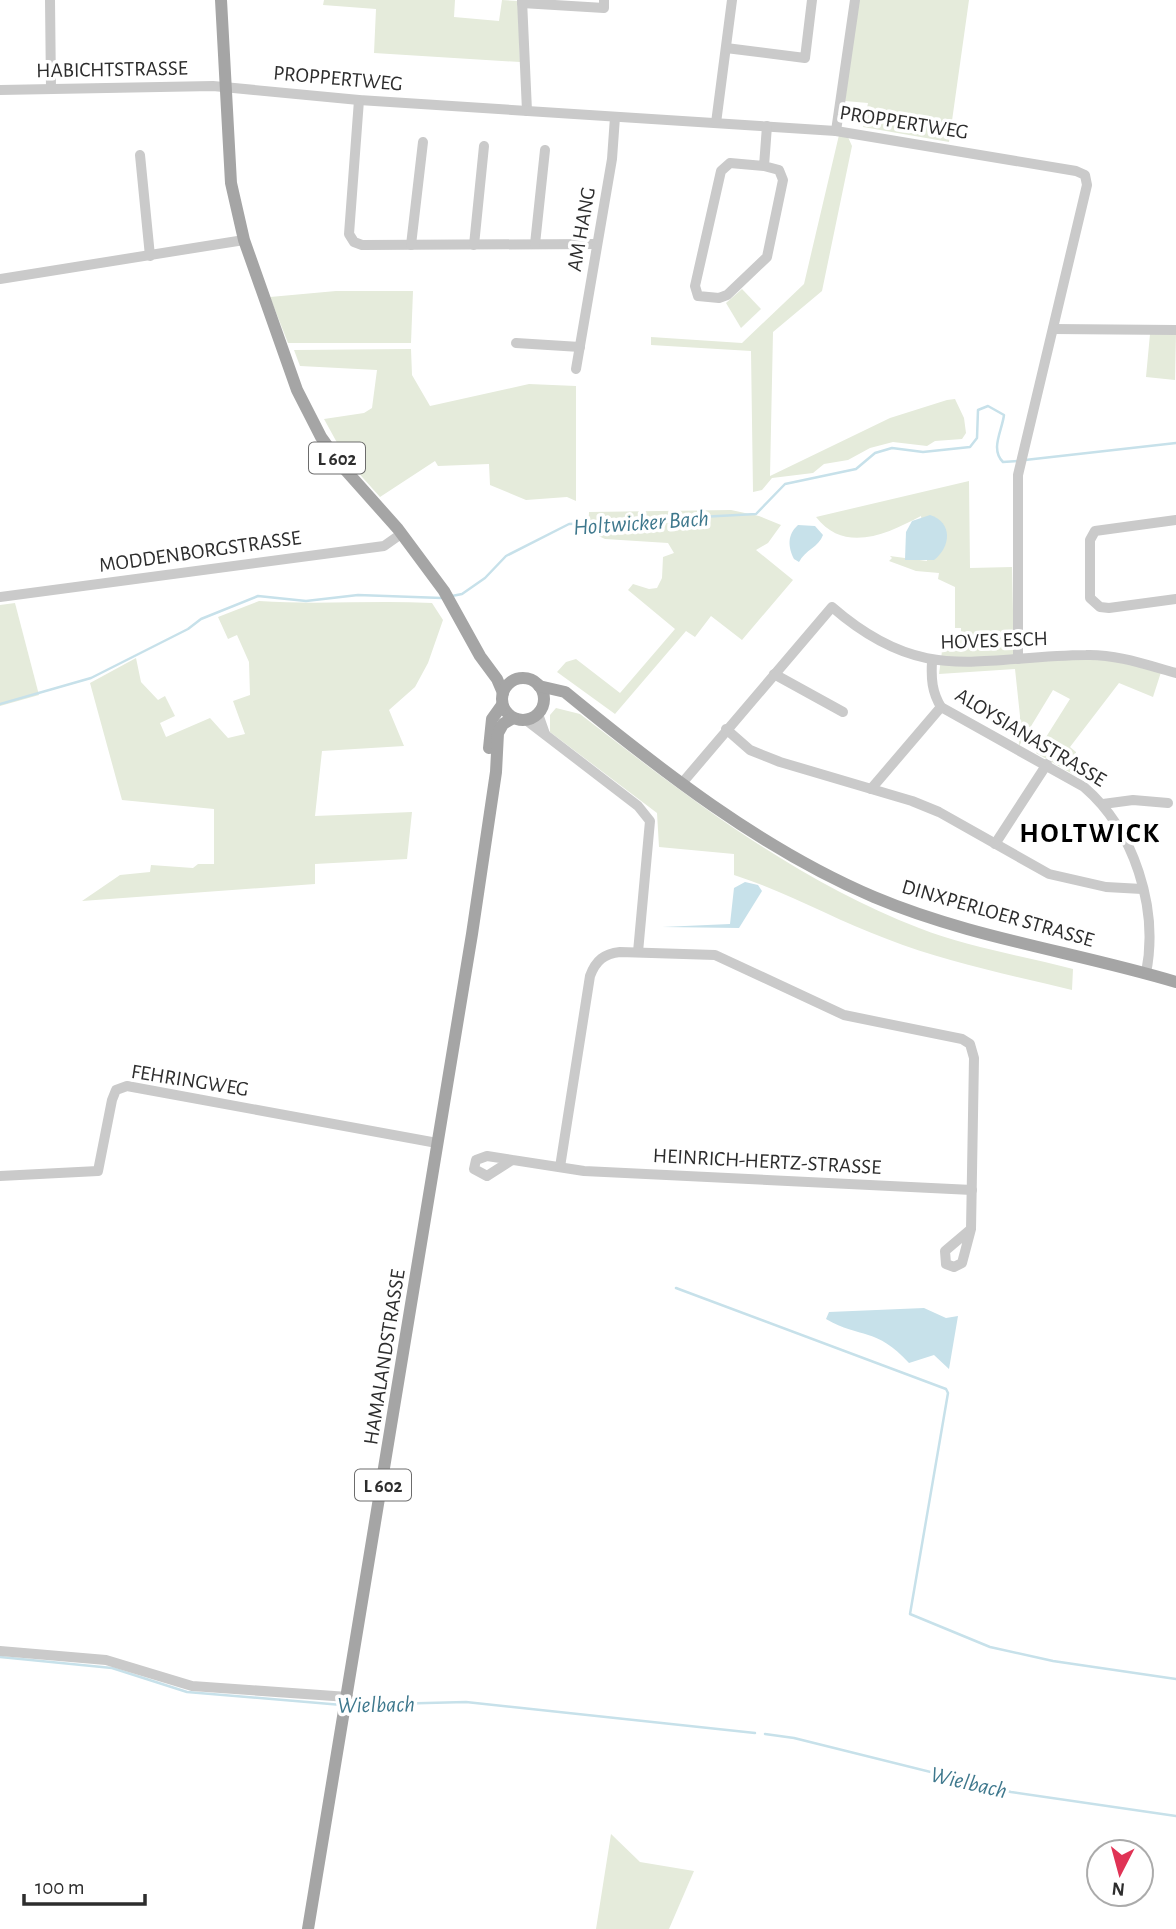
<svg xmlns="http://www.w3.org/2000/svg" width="1176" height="1929" font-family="'Alegreya Sans',sans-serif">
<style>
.green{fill:#e5ebdb}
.water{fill:#c7e1ea}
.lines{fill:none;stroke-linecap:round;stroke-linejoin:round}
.stream{stroke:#c7e1ea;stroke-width:2.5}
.minor{stroke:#cacaca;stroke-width:10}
.major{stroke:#a5a5a5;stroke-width:12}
.labels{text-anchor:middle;stroke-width:7;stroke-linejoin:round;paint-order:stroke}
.shield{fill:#fff;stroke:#6c6c6c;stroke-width:2}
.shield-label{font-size:19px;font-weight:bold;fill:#2d2d2d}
.street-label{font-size:21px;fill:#2d2d2d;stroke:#fff}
.water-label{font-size:23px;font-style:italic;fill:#3e788d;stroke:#fff}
.district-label{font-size:28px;font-weight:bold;letter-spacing:2px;fill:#000;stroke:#fff}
</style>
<rect width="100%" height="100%" fill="#fff"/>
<g class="green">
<path d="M324,0h131l-1,17 45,4 3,-21 16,1 2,61 -146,-9 2,-44 -53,-4z"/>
<path d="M858,0h111l-20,142 -86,-15 5,-24 -23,-2z"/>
<path d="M839,135h8l5,11 -30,145 -49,41 -3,144 120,-58 57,-18 8,-1 9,19 2,15 -4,6 -27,2 -8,5 -34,-4 -23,6 -22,12 -24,4 -11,9 -41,5 -10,12 -9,2 -2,-141 -100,-6v-8l91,6 62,-59z"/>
<path d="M742,289l19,20 -20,19 -15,-25z"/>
<path d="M336,291h77l-2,52h-123l-18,-46z"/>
<path d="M1176,332l-1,48 -29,-3 4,-43z"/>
<path d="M411,349l1,26 18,31 99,-22 47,2v115l-9,-4 -41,3 -36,-15 -1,-21 -51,2 -3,-5 -55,36 -34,-38 -22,-40 40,-6 8,-5 5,-38 -77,-4 -6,-16z"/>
<path d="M969,481l1,87 42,-1 2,89 37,-4 112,14 -10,31 -34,-14 -49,64 6,5v24l-40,-23 34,-54 -17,-9 -34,56 1,-30 -5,-47 -76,5 3,-23 16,-1 -5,-10h8v-12h-6v-41l-17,-8 1,-6 -23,-2 -27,-10 3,-3 -2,-2 37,5 -6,-45c-34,18 -76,38 -105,1z"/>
<path d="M731,510l28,6 22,9 -13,18 -12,7 37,30 -51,60 -31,-24 -16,21 -9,-6 -71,83 -58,-42 9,-10 10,-3 44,34 55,-64 -47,-39 5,-6 16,5 8,-1 5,-10 1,-21 11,-4 -6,-10 -63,-4 -17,-8 1,-19z"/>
<path d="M259,601c58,4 115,-1 173,2l11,17 -15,43 -13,24 -26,23 15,36 -82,5 -7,65 97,-4 -5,47 -92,5v20l-233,17 38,-26 30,-3 1,-7 42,3 5,-4h16v-55l-92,-9 -32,-117 46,-25 5,24 17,18 7,-4 10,20 -15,7 6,14 44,-19 18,20 17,-4 -12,-33 17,-6 -1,-33 -12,-27 -9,4 -10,-22z"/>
<path d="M15,603l24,92 -39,11v-101z"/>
<path d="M556,708l24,6c106,82 214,166 339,214 49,19 104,28 154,41l-1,21c-62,-15 -126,-28 -185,-51 -52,-19 -100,-47 -153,-64v-21l-75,-7 -2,-34 -107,-81v-17z"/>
<path d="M611,1834l29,28 54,9 -25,58h-73z"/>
</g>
<g class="water">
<path d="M930,515c23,7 21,32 4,45h-29l1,-28 6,-11z"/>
<path d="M798,525l17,1 8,9c-4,12 -18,15 -24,27l-5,-3c-6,-12 -7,-24 4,-34z"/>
<path d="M745,882l13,3 4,6 -23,37 -77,-1 68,-3 4,-36z"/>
<path d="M924,1308l22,10 12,-2 -9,53 -15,-14 -25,8c-33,-36 -48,-24 -83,-44l3,-7z"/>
</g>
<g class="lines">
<g class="stream">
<path d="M1025,460l151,-17"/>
<path d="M452,596l10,-2 23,-16 21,-22 63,-32 187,-10 29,-30 71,-15 19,-16 17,-5 31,4 47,-5 7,-9 1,-28 10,-4 16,9c-2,16 -14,34 -1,47l15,-1"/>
<path d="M0,704l91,-26 97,-49 13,-10 57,-23 48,5 52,-6 84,3"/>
<path d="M676,1288l270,101 2,4 -38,221 80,33 63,14 123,18"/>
<path d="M0,1657l112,11 75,24 155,13"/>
<path d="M348,1705l118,-3 289,31"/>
<path d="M765,1734l29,4 217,54 165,24"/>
</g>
<g class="minor">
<path d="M50,0l1,89"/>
<path d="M522,0l5,111"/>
<path d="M522,3l82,5v-8"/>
<path d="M726,48l79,10 7,-58"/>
<path d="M0,90l213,-4 146,14 477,31 240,40 9,4 2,10 -69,290v184"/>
<path d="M359,100l-10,134 5,8 8,3 235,-1"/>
<path d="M716,123l16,-123"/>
<path d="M836,131l19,-131"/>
<path d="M140,155l10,101"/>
<path d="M764,166l15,4 4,10 -16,77 -40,38 -8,3 -21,-2 -3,-10 26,-115 9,-8 34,3 3,-40"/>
<path d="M535,244l10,-94"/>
<path d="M411,245l12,-103"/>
<path d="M474,245l10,-99"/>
<path d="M0,279l244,-39"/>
<path d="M1053,329l123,1"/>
<path d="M516,343l64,4"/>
<path d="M576,369l36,-210 3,-42"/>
<path d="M1176,520l-81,11 -5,9v58l10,9 9,1 67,-9"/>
<path d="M0,597l384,-51 17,-12"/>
<path d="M932,662c-1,17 0,30 9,45l143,80c50,43 75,121 62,186"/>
<path d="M774,674l69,38"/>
<path d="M538,714l7,20"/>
<path d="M526,720l112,86 12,15 -12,131"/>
<path d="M726,729l24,21 30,12 132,39 27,11 110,62 57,13 36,2"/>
<path d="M683,782l149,-175c92,80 147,49 254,48 30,-1 61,10 90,18"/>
<path d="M871,789l70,-82"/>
<path d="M1103,804l30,-4 35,3"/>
<path d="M995,844l52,-80"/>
<path d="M512,1160l-25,16 -13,-7 2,-9 11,-4 97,15 388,19"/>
<path d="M560,1167l30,-191c6,-16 14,-22 30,-24l95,3 129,60 118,24 8,5 4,14 -3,171 -26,22 1,13 8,3 8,-4 9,-34"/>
<path d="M0,1176l98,-5 14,-71 4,-10 11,-4 310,57"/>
<path d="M0,1651l106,9 86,26 156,11"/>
</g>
<g class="major">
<path d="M221,0l10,183 13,57 53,150 24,47 20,28 57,64 46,62 36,65 17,23 6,14"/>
<circle cx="523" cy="699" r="21"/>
<path d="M539,686l26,6c94,77 196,157 309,205 97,41 202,55 302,85"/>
<path d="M489,748l3,-29 10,-14"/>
<path d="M308,1929l164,-995 24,-162 2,-39 5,-9 10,-6"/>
</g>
</g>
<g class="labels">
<g class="shield">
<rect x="309" y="442.5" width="56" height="31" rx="5"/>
<rect x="355" y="1469.5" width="56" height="31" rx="5"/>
</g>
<g class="shield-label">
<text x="337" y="465">L 602</text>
<text x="383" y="1492">L 602</text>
</g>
<g class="street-label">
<text transform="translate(112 69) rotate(-1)" y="7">HABICHTSTRASSE</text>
<text transform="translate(338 78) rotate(5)" y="7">PROPPERTWEG</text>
<text transform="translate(904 122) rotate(9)" y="7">PROPPERTWEG</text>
<text transform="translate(581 229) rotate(-80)" y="7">AM HANG</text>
<text transform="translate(200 551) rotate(-8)" y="7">MODDENBORGSTRASSE</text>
<text transform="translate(994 640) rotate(-2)" y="7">HOVES ESCH</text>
<text transform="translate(1031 737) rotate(31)" y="7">ALOYSIANASTRASSE</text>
<text transform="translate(998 913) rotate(16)" y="7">DINXPERLOER STRASSE</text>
<text transform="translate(190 1080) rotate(9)" y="7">FEHRINGWEG</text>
<text transform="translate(767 1161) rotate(3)" y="7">HEINRICH-HERTZ-STRASSE</text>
<text transform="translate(384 1357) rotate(-81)" y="7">HAMALANDSTRASSE</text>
</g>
<g class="water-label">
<text transform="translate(641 522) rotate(-4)" y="8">Holtwicker Bach</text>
<text transform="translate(376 1704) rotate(-1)" y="8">Wielbach</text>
<text transform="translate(969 1782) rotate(13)" y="8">Wielbach</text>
</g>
<g class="district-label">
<text x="1090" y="842">HOLTWICK</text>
</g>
</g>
<g transform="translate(1120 1873) rotate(186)"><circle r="33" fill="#ffffff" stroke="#ababab" stroke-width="2"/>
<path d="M0-5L12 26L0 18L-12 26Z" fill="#e03355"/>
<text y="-10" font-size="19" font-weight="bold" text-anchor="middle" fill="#2d2d2d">N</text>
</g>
<path d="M24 1894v10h121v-10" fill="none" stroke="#2d2d2d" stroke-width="3.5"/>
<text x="35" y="1894" font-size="21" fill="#2d2d2d" stroke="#ffffff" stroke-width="5" paint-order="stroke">100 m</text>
</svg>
